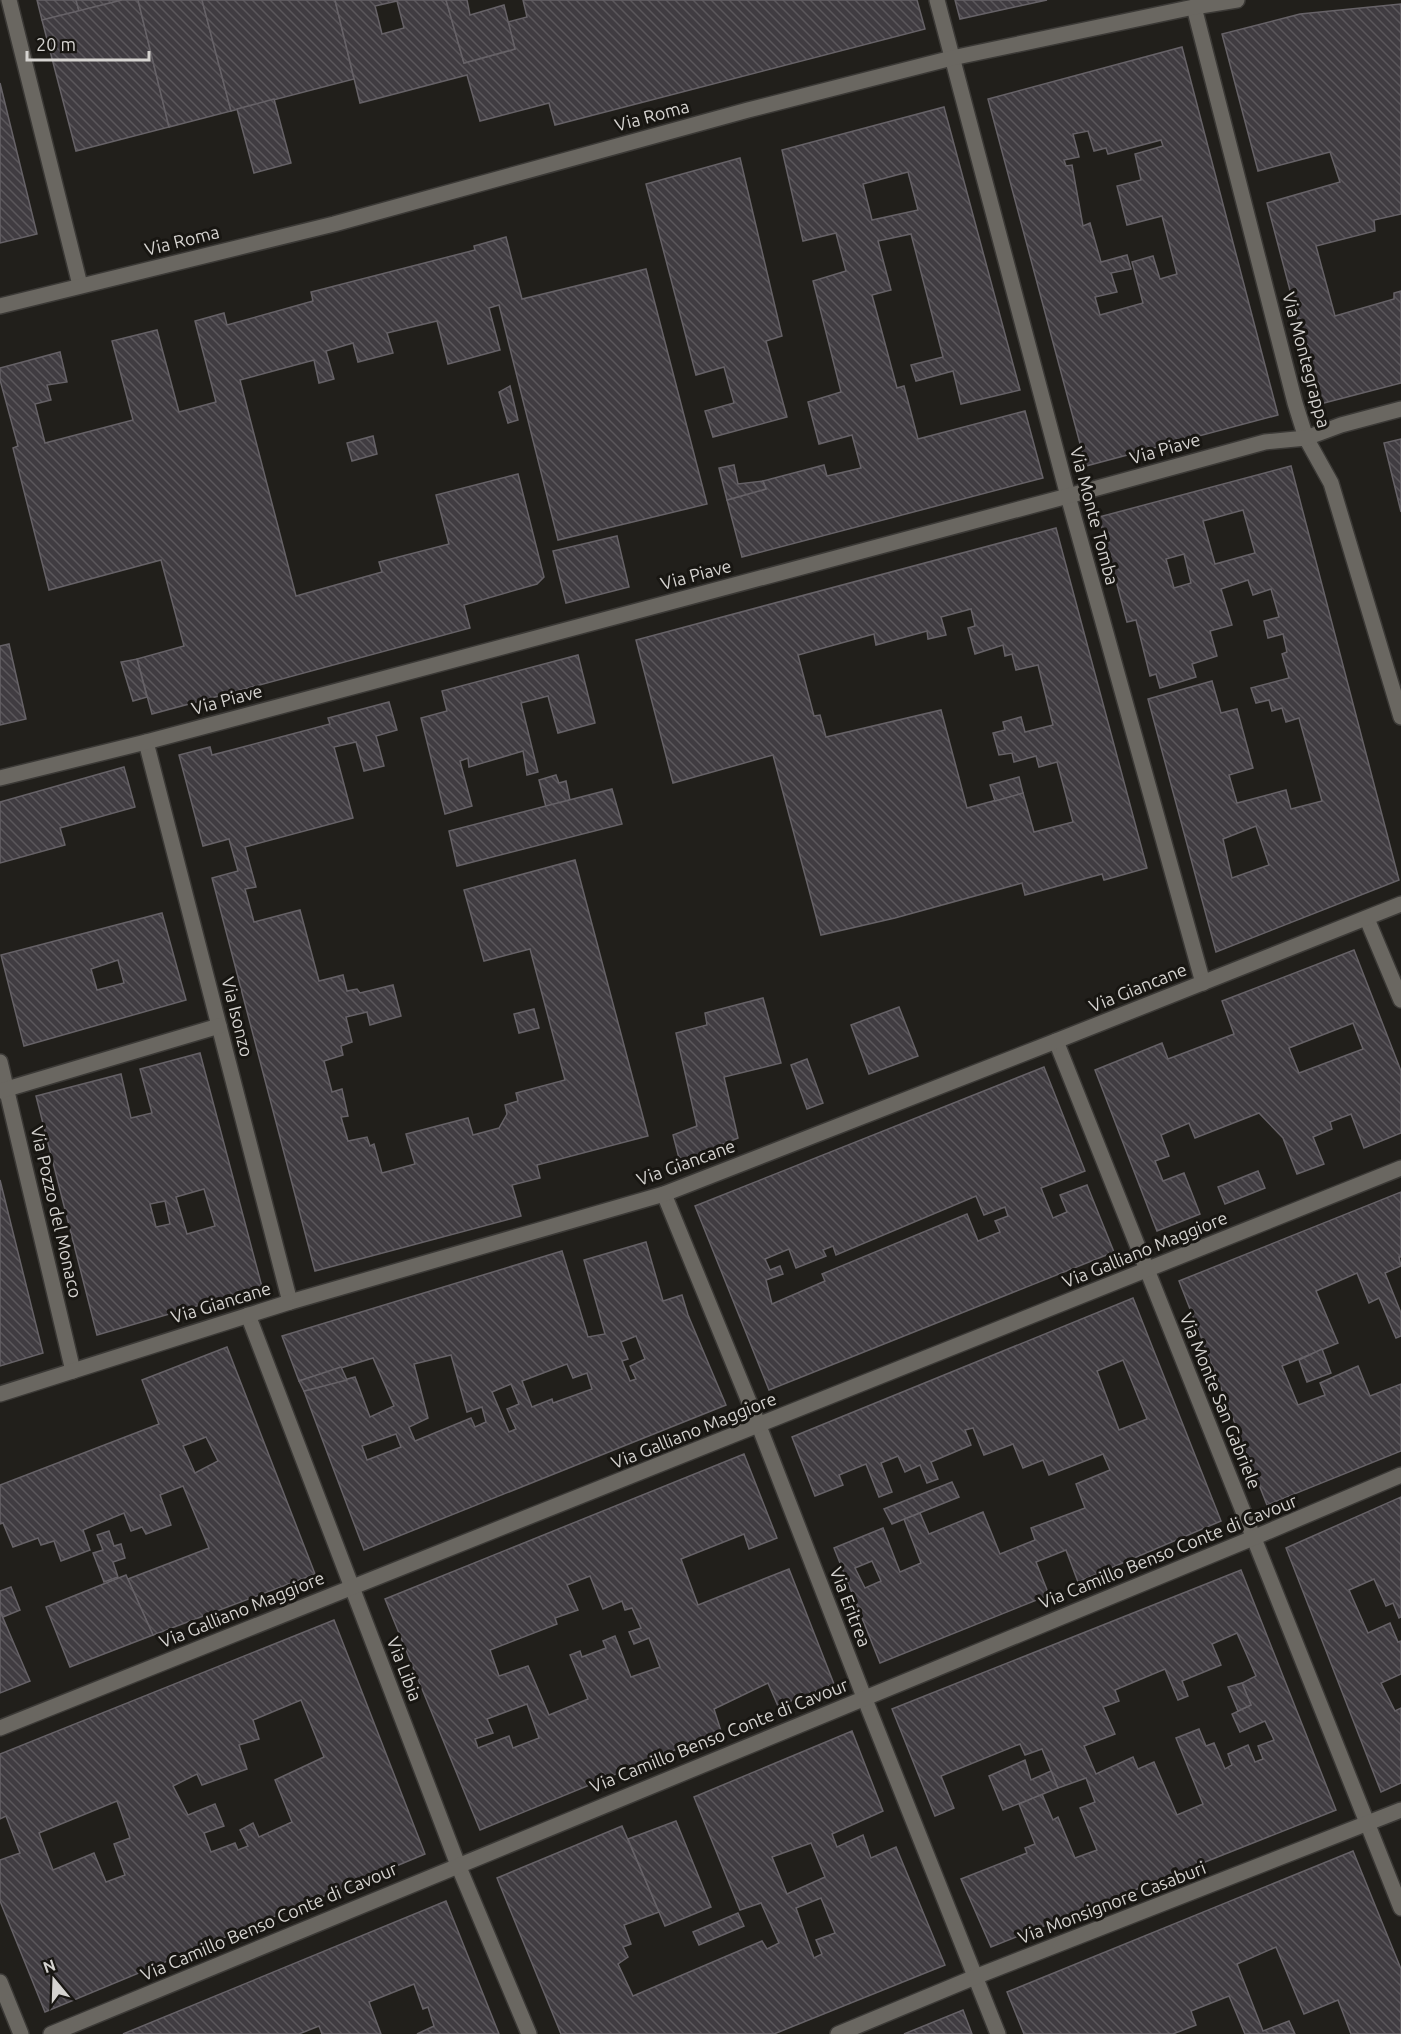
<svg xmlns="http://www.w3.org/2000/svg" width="1401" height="2034" font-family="Ubuntu,sans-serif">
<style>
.building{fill:url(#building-back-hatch);stroke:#666267;stroke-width:1.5;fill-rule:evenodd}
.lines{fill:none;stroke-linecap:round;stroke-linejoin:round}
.minor-casing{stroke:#3b3936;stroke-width:18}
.minor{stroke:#6a6761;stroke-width:15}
.labels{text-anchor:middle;stroke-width:6;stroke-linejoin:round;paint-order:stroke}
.street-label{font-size:18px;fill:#d5d3d0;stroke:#181612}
</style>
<defs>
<pattern id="building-back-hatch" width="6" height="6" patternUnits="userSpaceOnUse" patternTransform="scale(1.5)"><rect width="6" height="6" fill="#403c41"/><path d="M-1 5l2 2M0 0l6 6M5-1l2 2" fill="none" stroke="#5b575b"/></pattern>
</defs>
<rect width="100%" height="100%" fill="#211f1b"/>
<g class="building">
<path d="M37,0h39l3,11 -37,9z"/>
<path d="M76,0h46l-43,11z"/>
<path d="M122,0h16l31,127 -93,24 -34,-131z"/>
<path d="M138,0h64l29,111 -62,16z"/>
<path d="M202,0h133l19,79 -123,32z"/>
<path d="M335,0h111l18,63 51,-14 -7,-27 19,-5 -4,-17h394l8,29 -370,96 -6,-22 -69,18 -13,-46 -107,28zM397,1l7,27 -22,6 -7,-28z"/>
<path d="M446,0h21l3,15 34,-10 11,44 -51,14z"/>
<path d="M955,0h92l-87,19z"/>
<path d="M1401,4v210l-27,6 1,11 -59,15 19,70 59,-17v-6l7,-2v92l-81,21 -53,-201 73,-21 -10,-30 -72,19 -36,-137 78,-20z"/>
<path d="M1182,47l96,368 -192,51 -98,-367zM1088,131l6,20 12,-3 2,6 53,-14 2,6 -28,8 6,26 -24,6 10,39 35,-9 15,58 -17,5 -7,-23 -21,6 11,41 -43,12 -5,-18 22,-5 -6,-19 20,-4 -4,-14 -26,7 -11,-39 -7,3 -11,-61 -6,1 -2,-6 15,-3 -6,-23z"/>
<path d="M0,83l37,151 -37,9z"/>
<path d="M274,99l17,64 -37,10 -17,-64z"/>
<path d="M944,107l76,283 -59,14 -8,-33 -37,10 -5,-16 32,-8 -32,-123 -33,7 13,49 -19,5 25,93 7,-2 14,53 107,-28 18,67 -301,79 -15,-57 39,-11 -3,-8 61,-16 3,11 34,-8 -9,-33 -33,9 -11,-42 33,-10 -28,-111 33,-10 -10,-38 -33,8 -21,-91zM908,172l10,38 -46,10 -9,-36z"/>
<path d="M740,158l42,178 -16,5 21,76 -74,20 -8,-26 29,-8 -10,-36 -28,8 -50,-191z"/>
<path d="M506,237l16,62 124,-30 61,235 -149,36 -59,-235 -10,3 11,42 -52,14 -11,-43 -50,12 6,20 -35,9 -5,-19 -27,8 8,28 -15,4 -5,-23 -74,20 56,216 86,-24 -3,-10 70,-18 -13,-49 82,-21 26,103 -7,7 -73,21 6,23 -318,86 -15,-55 47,-13 -23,-86 -112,30 -36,-142 5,-2 -18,-66v-12l60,-16 7,30 -20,3 4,15 -16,4 10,39 88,-23 -21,-79 45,-11 22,82 37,-10 -21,-81 29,-8 3,12 86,-24 -2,-9 164,-42 -1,-4z"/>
<path d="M510,386l8,34 -10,3 -9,-31z"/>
<path d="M373,436l4,18 -25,7 -5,-18z"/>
<path d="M1401,439v73l-17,-69z"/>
<path d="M734,465l4,19 25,-3 3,8 -39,11 -8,-32z"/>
<path d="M1291,466l108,414 -183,72 -68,-253 64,-18 9,32 16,-4 16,59 -24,7 8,28 49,-13 5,19 31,-8 -23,-83 -13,4 -4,-14 -10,3 -3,-11 -13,3 -5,-15 38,-10 -7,-24 5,-2 -4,-18 -15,4 -4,-17 15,-4 -8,-28 -18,6 -5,-15 -27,9 11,36 -22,6 7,25 -25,8 4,13 -36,11 -4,-14 -6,2 -14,-56 -9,2 -28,-105zM1243,510l12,43 -40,11 -12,-43zM1184,554l7,29 -17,5 -8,-29zM1256,826l13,39 -37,13 -9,-39z"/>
<path d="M1056,528l91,340 -43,12 -2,-6 -77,21 -3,-12 -127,35 -74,17 -48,-180 -100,28 -37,-143zM971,609l4,17 -7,2 7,26 28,-9 2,11 7,-2 4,16 22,-5 15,60 -28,7 -4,-15 -18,5 2,8 -12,3 6,22 13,-2 2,9 22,-6 3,11 18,-5 16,60 -39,10 -11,-39 -56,15 -26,-98 -115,27 -6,-22 -6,1 -16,-61 76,-21 2,11 51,-14 1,8 18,-4 -5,-18z"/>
<path d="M617,536l12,51 -63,16 -13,-52z"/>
<path d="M9,644l17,75 -26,6v-79z"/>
<path d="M578,655l17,68 -37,10 -10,-37 -27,7 17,69 -11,3 -4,-24 -54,16 -1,-9 -8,3 12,45 -27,8 -24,-96 26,-7 -5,-20z"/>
<path d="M137,659l10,38 -14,4 -12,-39z"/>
<path d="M389,702l8,28 -21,6 8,30 -20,5 -8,-29 -22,5 19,71 -108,29 11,40 -11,2 9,33 46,-12 19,71 24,-6 4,16 10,-2 3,4 33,-8 8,31 -31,9 -3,-13 -21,5 6,25 -11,4 2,9 -19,6 8,31 10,-3 6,27 -7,1 7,24 19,-4 3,9 4,-2 8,29 33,-9 -9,-30 62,-16 5,17 26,-7 8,-14 -2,-9 13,-4 -2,-8 49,-13 -35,-131 -46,12 -20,-71 111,-30 73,276 -111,29 3,13 -28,7 9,31 -206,55 -103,-393 26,-7 -9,-32 -26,7 -24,-91 31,-8 2,8 118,-31 -2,-6z"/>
<path d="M124,767l11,40 -75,21 5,17 -65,18v-61z"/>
<path d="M556,775l3,8 7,-2 4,19 -24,7 -7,-27z"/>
<path d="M1019,777l4,16 -28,8 -5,-16z"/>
<path d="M612,789l10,35 -165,42 -8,-35z"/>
<path d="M162,913l24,87 -162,46 -23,-91zM118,960l6,23 -27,7 -6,-21z"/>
<path d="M1354,950l47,121v62l-37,15 -13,-34 -21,8 2,7 -19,8 11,27 -27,10 -14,-36 -24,-25 -64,25 -6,-15 -28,12 8,21 -14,5 8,20 21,-8 16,41 -43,17 -62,-161 67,-27 6,16 66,-25 -12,-33zM1353,1023l10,26 -64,24 -10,-25z"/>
<path d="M763,998l18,65 -57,14 14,61 -58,24 -7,-27 24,-9 -21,-93 31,-8 -2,-12z"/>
<path d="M899,1007l19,49 -49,18 -18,-49z"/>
<path d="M534,1009l5,19 -20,5 -5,-19z"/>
<path d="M200,1053l62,234 -165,48 -61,-239 85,-22 10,44 21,-5 -12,-44zM204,1189l11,37 -28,8 -11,-37zM165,1201l5,23 -14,3 -6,-23z"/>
<path d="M807,1059l16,44 -16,6 -16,-44z"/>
<path d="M1044,1067l41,104 -44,17 12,30 14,-6 -7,-17 27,-10 27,67 -345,138 -74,-184zM976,1196l8,19 21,-8 3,9 -13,5 5,11 -22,9 -11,-27 -145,60 3,7 -53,23 -6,-24 17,-6 -3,-8 -10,4 -5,-11 24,-10 7,19 30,-12 -3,-6 10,-4 3,9z"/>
<path d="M1258,1171l7,17 -40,16 -7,-17z"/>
<path d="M0,1180l43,173 -43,13z"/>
<path d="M1401,1192v65h-2l2,9 -16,7 16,40v23l-5,2 -17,-40 -10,5 -12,-30 -41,18 22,52 -56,23 16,39 27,-10 -5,-12 38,-17 12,30 31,-12v67l-134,54 -88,-224z"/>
<path d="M646,1242l17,59 19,-6 6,20 38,90 -362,145 -60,-159 51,-14 15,40 24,-11 -21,-48 -74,23 -17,-45 280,-85 26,86 17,-3 -21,-74zM636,1336l9,23 -15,7 6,13 -6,2 -8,-20 6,-2 -7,-17zM451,1355l16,57 15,-5 4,15 -11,5 -4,-9 -56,23 -6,-14 19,-9 -14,-54zM567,1364l6,14 14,-5 5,16 -39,14 -1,-4 -20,8 -10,-26zM511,1384l8,20 -12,5 9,20 -7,3 -17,-40zM396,1434l5,13 -34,13 -5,-14z"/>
<path d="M1133,1298l88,223 -143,61 -12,-32 -30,12 13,33 -169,68 -46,-115 49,-20 17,44 21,-9 -17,-44 16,-6 9,21 54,-22 17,42 35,-14 -4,-12 54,-20 -9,-24 34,-14 -7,-16 -54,21 -6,-15 -20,8 -10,-24 -29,11 -11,-27 -8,2 6,15 -40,17 7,17 -11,4 -7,-18 -15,7 -7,-16 -17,7 11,29 -13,5 -13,-33 -27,11 4,10 -28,11 -23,-59zM1123,1360l24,59 -28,11 -22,-59zM872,1561l9,20 -16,7 -10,-20z"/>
<path d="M227,1347l88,227 -162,61 -25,-56 81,-31 -26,-62 -23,9 11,30 -25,9 -4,-7 -11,4 -7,-18 -41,17 7,20 -29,11 -7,-20 -13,4 -3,-7 -25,9 -10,-24 -3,1v-39l159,-61 -17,-44zM206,1437l12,24 -23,12 -12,-27z"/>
<path d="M1322,1349l9,24 -24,9 -8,-22z"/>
<path d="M341,1367l6,13 -43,11 -5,-10z"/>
<path d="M744,1454l33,84 -28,11 -5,-15 -63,25 17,46 91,-36 45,115 -56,22 -10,-23 -54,26 7,22 -241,99 -95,-231zM590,1576l13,33 19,-8 3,9 7,-2 9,20 -12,4 5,12 15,-6 11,29 -29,10 -16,-41 -12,5 3,7 -24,9 -2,-6 -10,4 18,44 -39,16 -21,-49 -29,10 -9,-26 67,-26 -2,-6 23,-8 -11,-25zM527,1704l12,34 -26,10 -4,-12 -31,12 -3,-9 18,-6 -6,-14z"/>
<path d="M952,1482l7,15 -67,27 -8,-15z"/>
<path d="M1401,1497v120l-2,1 -6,-15 -7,3 -12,-27 -25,11 19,43 22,-10 8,19 3,-1v33l-20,9 14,28 6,-3v75l-20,9 -95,-244z"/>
<path d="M109,1531l5,15 7,-2 4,14 -12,4 5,15 -14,5 -11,-29 10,-3 -6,-15z"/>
<path d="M1241,1570l95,240 -345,137 -30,-68 66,-26 -2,-5 10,-4 -16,-40 23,-10 11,26 5,-3 17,41 22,-8 -17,-42 15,-6 -9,-24 -28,10 -16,-39 -17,6 -5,-11 -79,32 13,32 -19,8 -43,-107zM1237,1633l19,43 -14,7 9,22 -19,9 8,18 25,-11 9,19 -16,6 5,13 -8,3 -7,-17 -20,9 4,11 -7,4 -11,-26 -8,3 -7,-17 -23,9 27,66 -26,11 -23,-53 -16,7 -5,-12 -37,17 -12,-28 31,-12 -12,-27 16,-6 -4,-11 50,-21 13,31 10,-4 -6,-15 39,-16 -9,-21z"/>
<path d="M126,1575l27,60 -83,32 -24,-60z"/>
<path d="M11,1587l9,23 -17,7 -3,-6v-20z"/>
<path d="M0,1611l30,70 -30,12z"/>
<path d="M334,1620l91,234 -380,158 -45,-111v-41l20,-7 -14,-37 -6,3v-65zM301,1700l23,57 -49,23 17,42 -33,15 -6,-14 -13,7 8,16 -10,4 -3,-7 -24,9 -7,-19 20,-7 -9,-22 -27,11 -15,-29 24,-12 5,11 45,-16 -8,-24 20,-6 -6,-19zM117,1801l13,37 -16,6 11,31 -19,7 -12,-29 -41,17 -14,-37z"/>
<path d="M1242,1683l9,22 -13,6 -10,-24z"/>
<path d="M852,1731l31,80 -51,23 5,13 26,-12 8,23 25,-11 49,118 -171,69h-213l-64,-156 125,-52 37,86 -35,13 7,19 -8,3 5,10 -10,7 15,32 129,-55 5,8 12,-6 -18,-40 -21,7 -46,-113zM811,1843l14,34 -38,17 -15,-37zM821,1898l14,35 -19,7 6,14 -8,4 -18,-50z"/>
<path d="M1025,1760l6,20 20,-9 7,17 -55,22 -14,-34z"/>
<path d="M676,1821l35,86 -46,19 -37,-87z"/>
<path d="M1353,1851l48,118v65h-50l-13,-34 -34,14 -28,-67 -39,17 26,67 26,-10 6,13h-50l-16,-38 -38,15 5,14 -23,9h-149l-17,-42z"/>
<path d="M446,1901l53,133h-82l17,-8 -6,-19 -5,2 -9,-25 -45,18 12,32h-59l-3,-8 -20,8h-176z"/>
<path d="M738,1913l6,13 -45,19 -6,-13z"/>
<path d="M963,2010l9,24h-68z"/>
</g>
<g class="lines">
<defs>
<g id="minor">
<path d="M9,0l71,285"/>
<path d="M937,0l131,496 135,487"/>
<path d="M1194,7l101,396 11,35 25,45 70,234"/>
<path d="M0,306l334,-82 414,-114 204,-52 242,-51 43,-7"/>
<path d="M146,742l144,560"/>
<path d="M0,778l146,-36 922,-246 197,-54 41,-4 35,-13 60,-16"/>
<path d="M1367,919l34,81"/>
<path d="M1056,1041l345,867"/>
<path d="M0,1062l73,309"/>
<path d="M0,1091l219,-65"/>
<path d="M664,1194l95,232 105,271 134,337"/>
<path d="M248,1315l210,550 71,169"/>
<path d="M0,1394l290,-92 374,-108 392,-153 345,-137"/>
<path d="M0,1728l1401,-560"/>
<path d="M0,1982l21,52"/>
<path d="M51,2034l1202,-496 148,-63"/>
<path d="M838,2034l137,-57 426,-167"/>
</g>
</defs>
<use href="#minor" class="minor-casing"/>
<use href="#minor" class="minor"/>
</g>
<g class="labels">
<g class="street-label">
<text transform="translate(652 116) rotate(-15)" y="6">Via Roma</text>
<text transform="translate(182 241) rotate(-14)" y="6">Via Roma</text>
<text transform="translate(1306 360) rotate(75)" y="6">Via Montegrappa</text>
<text transform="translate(1165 449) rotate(-16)" y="6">Via Piave</text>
<text transform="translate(1094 516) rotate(75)" y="6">Via Monte Tomba</text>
<text transform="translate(696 575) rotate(-15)" y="6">Via Piave</text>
<text transform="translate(227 700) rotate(-15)" y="6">Via Piave</text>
<text transform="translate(1138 988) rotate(-22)" y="6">Via Giancane</text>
<text transform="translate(237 1017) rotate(76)" y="6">Via Isonzo</text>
<text transform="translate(686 1163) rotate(-20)" y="6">Via Giancane</text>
<text transform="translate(56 1212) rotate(77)" y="6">Via Pozzo del Monaco</text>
<text transform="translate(1145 1250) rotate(-22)" y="6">Via Galliano Maggiore</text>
<text transform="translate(221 1303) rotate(-17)" y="6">Via Giancane</text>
<text transform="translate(1220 1401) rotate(68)" y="6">Via Monte San Gabriele</text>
<text transform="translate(694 1431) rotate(-22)" y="6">Via Galliano Maggiore</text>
<text transform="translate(1168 1552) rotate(-22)" y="6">Via Camillo Benso Conte di Cavour</text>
<text transform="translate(850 1607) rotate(69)" y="6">Via Eritrea</text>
<text transform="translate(242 1610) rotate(-22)" y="6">Via Galliano Maggiore</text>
<text transform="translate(404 1669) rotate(69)" y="6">Via Libia</text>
<text transform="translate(719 1736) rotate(-22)" y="6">Via Camillo Benso Conte di Cavour</text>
<text transform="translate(1112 1903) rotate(-21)" y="6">Via Monsignore Casaburi</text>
<text transform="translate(269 1922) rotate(-23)" y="6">Via Camillo Benso Conte di Cavour</text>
</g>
</g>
<g transform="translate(54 1980) rotate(341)" stroke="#181612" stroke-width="4.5" paint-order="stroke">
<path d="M0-4.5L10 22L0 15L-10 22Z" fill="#d5d3d0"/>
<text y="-9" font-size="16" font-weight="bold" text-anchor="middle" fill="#d5d3d0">N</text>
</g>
<path d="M27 51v9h122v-9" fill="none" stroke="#d5d3d0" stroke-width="3"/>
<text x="36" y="51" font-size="18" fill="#d5d3d0" stroke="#181612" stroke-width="4.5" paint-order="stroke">20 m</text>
</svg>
